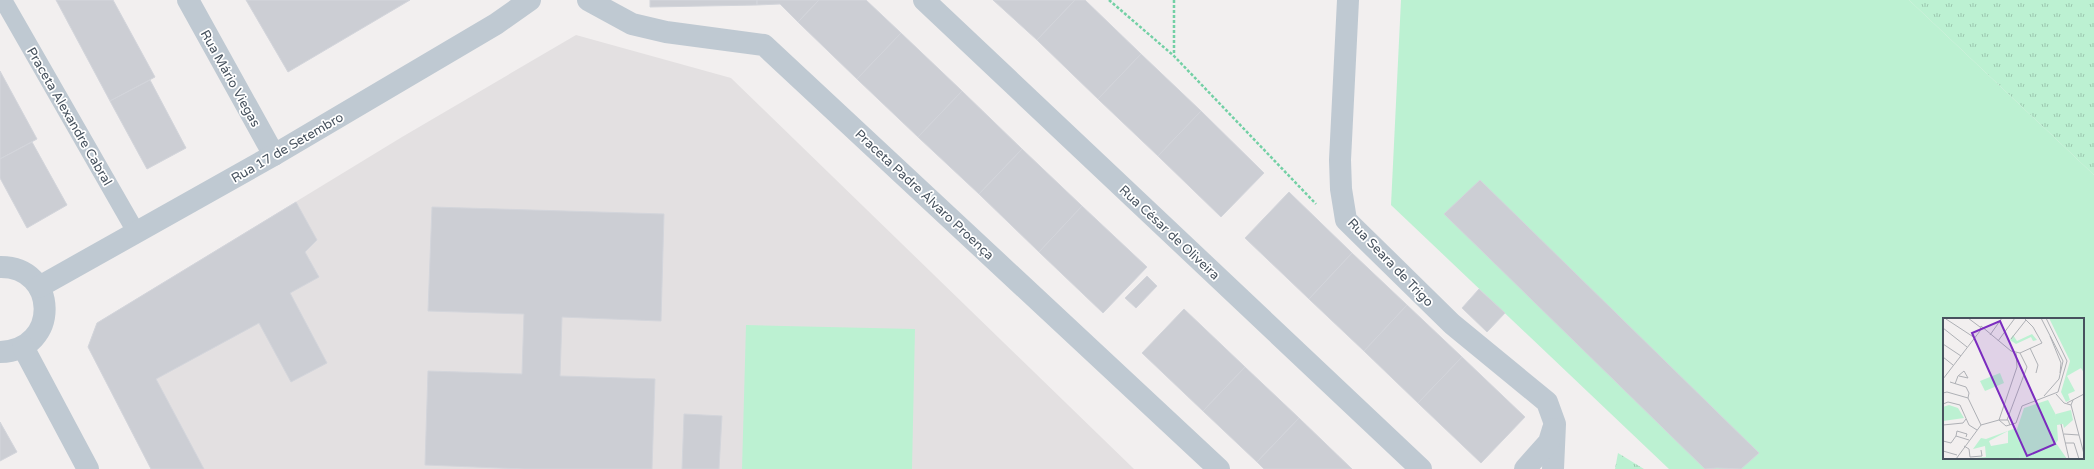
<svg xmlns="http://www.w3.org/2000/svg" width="2094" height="469" font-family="'Varela Round',sans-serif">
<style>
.education{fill:#e3e0e1}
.grass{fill:url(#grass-tufts)}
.garden{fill:#bcf1d2;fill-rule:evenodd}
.building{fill:#ccced4;stroke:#d3d5db}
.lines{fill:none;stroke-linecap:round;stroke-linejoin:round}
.path{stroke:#73d0a5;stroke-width:2.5;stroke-dasharray:3 2;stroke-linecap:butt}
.pedestrian{stroke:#bfc9d2;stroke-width:18}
.minor{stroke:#bfc9d2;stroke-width:22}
.labels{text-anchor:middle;stroke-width:3.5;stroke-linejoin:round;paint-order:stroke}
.street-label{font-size:13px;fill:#47525e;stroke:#fff}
.inset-road{fill:none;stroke:#aeb0b5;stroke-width:1}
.view{fill:#7b2cbf;fill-opacity:0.15;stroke:#7b2cbf;stroke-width:2}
.inset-edge{fill:none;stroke:#47525e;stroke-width:2}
</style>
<defs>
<pattern id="grass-tufts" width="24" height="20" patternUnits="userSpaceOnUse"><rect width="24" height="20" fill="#bcf1d2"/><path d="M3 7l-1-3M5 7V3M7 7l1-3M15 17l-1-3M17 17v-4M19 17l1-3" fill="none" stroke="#9bc6ae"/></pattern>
</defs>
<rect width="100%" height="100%" fill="#f2efef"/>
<path class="education" d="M576,35l155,43 403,391h-983l-63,-122 9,-24 305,-186z"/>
<g class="grass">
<path d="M1909,0h185v175z"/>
<path d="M1618,453l26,16h-29z"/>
</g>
<g class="garden">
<path d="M1401,0h508l185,175v294h-425l-278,-264zM1944,319h139v139h-139z"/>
<path d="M746,325l169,4 -3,140h-170z"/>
</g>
<g class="building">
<path d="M56,0h57l42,77 -45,24z"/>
<path d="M246,0h164l-122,72z"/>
<path d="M650,0h107v5l-107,2z"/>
<path d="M757,0h62l-21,22 -18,-18 -23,1z"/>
<path d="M819,0h47l35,33 -44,46 -59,-57z"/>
<path d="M993,0h82l-38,40z"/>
<path d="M1075,0h10l56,54 -43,45 -61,-59z"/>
<path d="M901,33l61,58 -44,46 -61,-58z"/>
<path d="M1141,54l60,57 -43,45 -60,-57z"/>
<path d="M0,71l37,68 -37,20z"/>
<path d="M150,80l36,68 -39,21 -37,-68z"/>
<path d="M962,91l60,58 -43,45 -61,-57z"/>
<path d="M1201,111l63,62 -43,44 -63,-61z"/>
<path d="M32,142l35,63 -40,23 -27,-50v-19z"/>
<path d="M1022,149l60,57 -43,46 -60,-58z"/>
<path d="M1480,180l279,273 -18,16 -24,-1 -12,1 -261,-255z"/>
<path d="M1289,192l63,61 -43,46 -64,-61z"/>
<path d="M296,202l21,38 -12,12 14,25 -29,16 37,70 -36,19 -32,-59 -103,56 48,90h-53l-63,-122 9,-24z"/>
<path d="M1082,206l65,61 -44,46 -64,-61z"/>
<path d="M432,207l232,7 -3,107 -99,-4 -2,59 95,3 -3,90h-128l-99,-4 3,-94 94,3 2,-60 -96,-3z"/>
<path d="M1352,253l55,52 -43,46 -55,-52z"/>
<path d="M1147,276l10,10 -21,22 -11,-10z"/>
<path d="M1479,289l26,24 -18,19 -25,-24z"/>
<path d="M1407,305l55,52 -44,46 -54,-52z"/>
<path d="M1184,309l61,58 -42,44 -61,-58z"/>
<path d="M1462,357l63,60 -44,46 -63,-60z"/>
<path d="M1245,367l54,51 -42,44 -54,-51z"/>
<path d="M684,414l38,2 -3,53h-37z"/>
<path d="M1299,418l53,51h-88l-7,-7z"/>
<path d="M0,422l17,30 -17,9z"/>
</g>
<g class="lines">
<g class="path">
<path d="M1109,0l65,56 142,148"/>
<path d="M1174,0v55"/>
</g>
<path class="pedestrian" d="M3,0l133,232"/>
<g class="minor">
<path d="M188,0l86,155"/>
<path d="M588,0l44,24 34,8 98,13 455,424"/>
<path d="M924,0l497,469"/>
<path d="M1348,0l-8,160 1,29 5,31 106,104 95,78 8,22 -2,45"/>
<path d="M0,267c58,-1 61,83 0,85"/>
<path d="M39,287l235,-132 222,-131 34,-24"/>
<path d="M23,347l65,122"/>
<path d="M1525,469l24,-27 4,-13"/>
</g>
</g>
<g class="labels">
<g class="street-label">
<text transform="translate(231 78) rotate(61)" y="5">Rua Mário Viegas</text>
<text transform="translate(70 116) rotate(60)" y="5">Praceta Alexandre Cabral</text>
<text transform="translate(287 147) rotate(-30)" y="5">Rua 17 de Setembro</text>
<text transform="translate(925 194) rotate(43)" y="5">Praceta Padre Álvaro Proença</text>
<text transform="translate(1170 232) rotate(43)" y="5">Rua César de Oliveira</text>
<text transform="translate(1391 262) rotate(46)" y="5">Rua Seara de Trigo</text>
</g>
</g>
<g transform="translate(1943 318)">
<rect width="141" height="141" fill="#f2efef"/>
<path d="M106,0h35v55l-3,-5 -14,8 8,15 -7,3 2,6 -4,2 -5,-10 9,-31zM6,87l9,3 6,10 -21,3v-14zM128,92l2,10 -9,8 -1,-4 -6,1 1,15 -4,6 13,13h-28l17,-45zM73,110l4,31h-53l19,-2 -1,-11 -12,3 8,-11 5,1zM65,113v12l-17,3 -2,-5z" fill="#bcf1d2" fill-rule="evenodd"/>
<path d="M89,16l5,6 -4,1 -2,-4 -15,7 -6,-4 3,-5 4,6zM57,55l4,10 -19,8 -5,-10zM105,82l8,15 -15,43 -21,1 -5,-24 9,-27zM113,125l11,16h-10l-3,-13z" fill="#bcf1d2"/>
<path class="inset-road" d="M25,0l12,9M98,0l22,43 -4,18 -15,17M3,1l29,19M0,10l24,19M47,17l12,-17M107,18l11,27 -1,10M68,21l15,-19M55,23l17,-23M0,26l18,12M87,30l8,17 -2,8M77,35l22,-10 -9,-16 -9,-9M0,39l10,8M0,61l37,-48 1,-5 30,25 9,2M7,64l16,5 3,6 -1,5M12,66l3,-8 6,-5 4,7 -9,-2M0,75l4,-1 21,6 13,27M113,76l8,9 7,2M130,82l-2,5 13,49M124,85l17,-9M0,86l5,-2 12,3 9,20 8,5M56,102l7,6 10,-3 6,-17 36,-14 9,-31 -21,-43M56,102l18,-53 -1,-14M64,102l20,-53 -7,-14M118,106l8,35M0,107l20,-2 3,-4M121,116l15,1M23,119l1,-3 -10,-3 -1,5 13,4M0,123l8,2 5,-7M122,125h9l5,16M21,128l5,3 1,8 12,-1 -1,-6M0,133l14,4M13,141l25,-34 18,-5h9l2,5"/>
<path class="view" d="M57,3l55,123 -28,12 -55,-123z"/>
<rect width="141" height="141" class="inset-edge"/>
</g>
</svg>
